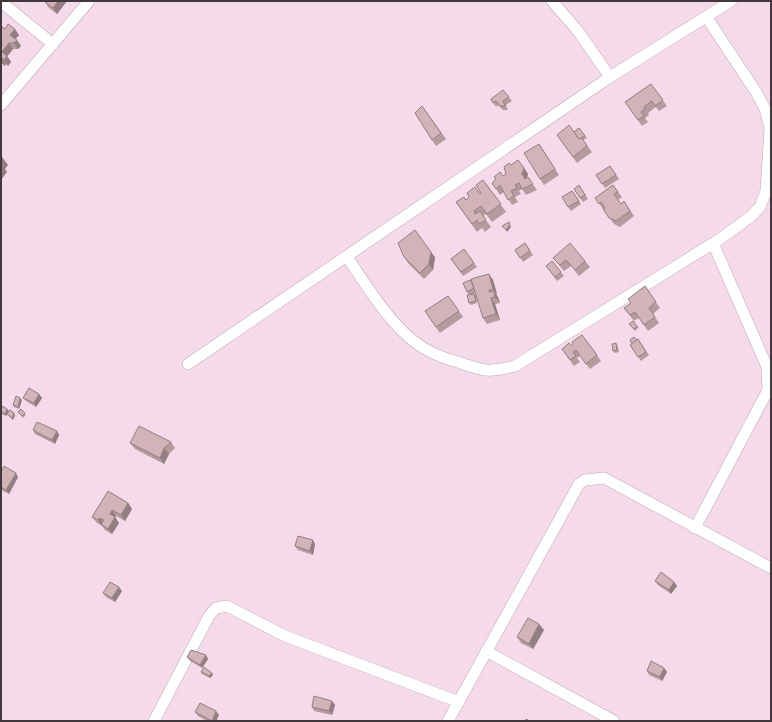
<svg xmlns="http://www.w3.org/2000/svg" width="772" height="722" font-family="Rubik,sans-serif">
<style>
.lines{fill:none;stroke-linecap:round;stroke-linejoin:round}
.minor-casing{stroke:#c1a7b6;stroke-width:12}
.minor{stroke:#fff;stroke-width:11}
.wall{fill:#b59b9e}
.shaded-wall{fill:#937e81}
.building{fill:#d2b4b8;stroke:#937e81}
</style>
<rect width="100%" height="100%" fill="#f5daea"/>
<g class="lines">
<defs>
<g id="minor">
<path d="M552,1l26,30 32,46"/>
<path d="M1,2l52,42"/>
<path d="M1,105l88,-104"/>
<path d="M347,257c23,33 50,81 88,97 7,3 15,6 23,8 25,9 31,11 57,4l205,-127 30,-22 10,-10 6,-16 4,-63 -5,-19 -9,-17 -49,-74"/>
<path d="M188,364l422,-287 121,-76"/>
<path d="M695,528l73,-138 -1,-23 -54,-124"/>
<path d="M486,651l128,70"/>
<path d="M154,721l55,-105 7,-8 11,-2 58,30 174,66"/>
<path d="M448,721l131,-237 6,-4 19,-2 167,90"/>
</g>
</defs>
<use href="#minor" class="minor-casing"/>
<use href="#minor" class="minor"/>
</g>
<g class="wall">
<path d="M43,1h24l-10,13 -8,-6 -4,-6h-1z"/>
<path d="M1,26l18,9 -4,4 6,7 -3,3h-5l-6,7 4,6 -3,4 -2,-2 -1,2 -4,-3z"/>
<path d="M651,84l16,22 -8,5 -3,-4 -8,6 1,2 -4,3 3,4 -6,4 -17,-24z"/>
<path d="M509,97l3,4 -6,4 2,5h-5l-5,-5 -2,2 -5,-8z"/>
<path d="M422,106l24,33 -10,7 -4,-6z"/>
<path d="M579,128l8,10 -4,2 9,12 -15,11 -20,-28 17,-3z"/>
<path d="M539,144l20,31 -15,10 -4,-6z"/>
<path d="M511,165l13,3 4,6 -1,4 5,5 5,7 -11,5 -4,-6 -3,2 2,3 -6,3 3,5 -6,3 -8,-13 -4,3 -8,-12 4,-4 -2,-2 9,-1 3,-2z"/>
<path d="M610,166l9,13 -14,9 -9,-13z"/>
<path d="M483,180l23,32 -14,10 -6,-8 -3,2 8,11 -6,5 -3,-4 -5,4 -21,-30 10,-2 15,-7z"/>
<path d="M613,185l9,12 -4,3 3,4 3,-3 10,15 -14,11 -6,-3 -19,-26z"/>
<path d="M582,189l6,10 -5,3 -3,-4z"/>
<path d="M572,191l9,13 -10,7 -9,-14z"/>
<path d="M525,243l8,12 -10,7 -8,-12z"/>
<path d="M464,249l13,18 -14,9 -12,-17z"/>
<path d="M404,257h31l-2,13 -9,9 -16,-16z"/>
<path d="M553,258l32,3 5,6 -11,9 -8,-10 -7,5z"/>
<path d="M552,261l12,15 -7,5 -11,-15z"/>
<path d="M489,274l4,6 4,14 -1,1 2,2 2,6 -5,1 5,16 -13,4 -4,-6 -7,-25 -3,1h1l2,2 1,7 -6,2 -2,-2v-8l-2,-3 6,-7z"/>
<path d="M645,286l15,22 -7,6 6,9 -11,8 -9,-13 -5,3 -10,-13 7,-5z"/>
<path d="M448,296l15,21 -23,16 -15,-22z"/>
<path d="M629,324l8,2 2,1 -4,4z"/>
<path d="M582,335l19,26 -11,8 -10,-13 -3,2 3,4 -6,4 -12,-17 9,-3z"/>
<path d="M638,339l11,16 -8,6 -11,-16z"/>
<path d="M617,344l2,8 -4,1 -2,-2z"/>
<path d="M39,394l3,4 -6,9 -10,-6 -3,-3z"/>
<path d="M22,400l-3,9 -5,-2 -1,-2z"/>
<path d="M1,409h6l2,2 -1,1 7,3 -2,5 -6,-6 -1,2 -5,-2z"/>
<path d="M21,409l5,6 -3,3 -5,-6z"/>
<path d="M33,430l24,1 2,4 -4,9 -20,-10z"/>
<path d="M171,442l4,6 -6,6 -5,10 -29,-15 -5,-6z"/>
<path d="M1,472l17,5 -9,17 -8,-4z"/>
<path d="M128,503l4,6 -7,12 -9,-5 -1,1 4,6 -7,11 -7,-4 -3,-4 -5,-3 -5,-6z"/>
<path d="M315,544l-2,11 -15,-5 -3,-4z"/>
<path d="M655,581l19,1 3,4 -6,8 -13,-9z"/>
<path d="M122,591l-7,11 -9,-5 -3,-4z"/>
<path d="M544,630l-11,19 -12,-6 -4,-6z"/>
<path d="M206,655l2,4 -6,9 -12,-7 -3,-4z"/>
<path d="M664,668l3,4 -5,9 -13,-6 -2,-4z"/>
<path d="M201,672l11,1 1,2 -3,3 -8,-4z"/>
<path d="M332,701l3,4 -3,10 -18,-4 -2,-4z"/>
<path d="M195,712l24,3 -3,6h-9l-9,-5z"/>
</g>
<g class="shaded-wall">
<path d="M58,1h9l-10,13 -4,-6z"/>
<path d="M15,29l4,6 -5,6 -4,-6z"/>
<path d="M17,40l4,6 -3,3 -4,-6z"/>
<path d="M9,43l4,6 -7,9 -4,-6z"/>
<path d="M7,56l4,6 -3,4 -4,-6z"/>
<path d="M2,58l4,6 -1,2 -4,-5v-1z"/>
<path d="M2,157l6,8 -3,4 2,3 -6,8v-21z"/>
<path d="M524,168l4,6 -2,5 -4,-5z"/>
<path d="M510,225l1,2 -4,5 -1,-2z"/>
<path d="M431,252l4,5 -2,13 -4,-6z"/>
<path d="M489,274l4,6 4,14 -4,-5z"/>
<path d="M494,291l4,6 2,6 -5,-6z"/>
<path d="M491,298l4,6 5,16 -4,-6z"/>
<path d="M39,394l3,4 -6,9 -2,-4z"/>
<path d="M20,398l2,2 -3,9 -1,-2z"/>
<path d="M7,409l2,2 -3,5 -1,-2z"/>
<path d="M14,413l1,2 -2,5 -1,-2z"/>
<path d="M57,431l2,4 -4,9 -3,-4z"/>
<path d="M164,448l5,6 -5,10 -4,-6z"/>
<path d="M16,473l2,4 -9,17 -3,-4z"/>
<path d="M128,503l4,6 -7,12 -4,-6z"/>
<path d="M112,510l4,6 -1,1 4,6 -7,11 -4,-5 2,-15z"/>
<path d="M100,518l4,6h-3l1,2 -4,-6z"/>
<path d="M313,540l2,4 -2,11 -3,-4z"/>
<path d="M674,582l3,4 -6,8 -2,-4z"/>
<path d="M119,587l3,4 -7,11 -3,-4z"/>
<path d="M539,624l5,6 -11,19 -4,-5z"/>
<path d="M206,655l2,4 -6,9 -2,-3z"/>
<path d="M664,668l3,4 -5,9 -2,-4z"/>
<path d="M212,673l1,2 -3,3 -1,-2z"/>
<path d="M332,701l3,4 -3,10 -3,-4z"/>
<path d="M216,711l3,4 -3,6h-4z"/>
</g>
<g class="building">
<path d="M45,1h13l-5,7 -8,-6z"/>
<path d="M8,24l7,5 -5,6 7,5 -3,3h-5l-7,9 5,4 -3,4 -2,-2 -1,2v-34l4,3z"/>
<path d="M651,84l12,16 -8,6 -3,-5 -8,6 1,2 -4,3 3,4 -6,4 -13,-18z"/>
<path d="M503,90l6,7 -6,4 2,5h-5l-4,-5 -3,2 -2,-4z"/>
<path d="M422,106l19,27 -9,7 -17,-27z"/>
<path d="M569,125l10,14 3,-1 5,8 -14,11 -16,-22z"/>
<path d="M579,128l6,8 -6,3 -5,-7z"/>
<path d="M539,144l16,25 -15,10 -16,-26z"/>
<path d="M518,160l6,8 -2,6 3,5 3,-2 5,7 -11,5 -3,-6 -4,2 2,3 -6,3 3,5 -6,4 -8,-15 -4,4 -4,-6 4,-4 -2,-2 6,-5 3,4 3,-2 -2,-7 5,-4 2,2z"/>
<path d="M610,166l6,9 -14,9 -6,-9z"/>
<path d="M483,180l18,24 -14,10 -6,-8 -7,5 1,3 5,-3 6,9 -7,4 -2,-4 -5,4 -16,-22 8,-5 2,3 3,-3 -2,-4 8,-6 5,7 1,-1 -5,-8z"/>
<path d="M579,185l6,10 -5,3 -6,-9z"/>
<path d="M613,185l5,7 -4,2 7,10 3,-3 6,10 -14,10 -7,-3 -6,-9 2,-1 -4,-6 -2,2 -4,-6z"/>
<path d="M572,191l7,10 -11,6 -6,-10z"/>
<path d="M509,222l1,3 -4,5 -4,-4z"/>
<path d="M415,230l16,22 -2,12 -9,9 -16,-16 -6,-14z"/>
<path d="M525,243l5,8 -10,7 -5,-8z"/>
<path d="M570,243l15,18 -10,9 -9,-10 -6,5 -7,-7z"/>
<path d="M464,249l10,14 -13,9 -10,-13z"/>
<path d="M552,261l9,11 -6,5 -9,-11z"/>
<path d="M489,274l4,15 -4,1v2l5,-1 1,6 -4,1 5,16 -13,4 -12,-39z"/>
<path d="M470,280l4,8 -7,4 -4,-9z"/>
<path d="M645,286l11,16 -7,6 6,9 -11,8 -9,-13 -5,3 -6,-7 7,-5 -3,-4z"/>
<path d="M474,294l2,7 -7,2 -2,-8z"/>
<path d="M448,296l11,15 -23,16 -11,-16z"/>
<path d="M633,321l4,5 -3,3 -5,-5z"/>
<path d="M582,335l15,20 -11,9 -10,-14 -3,2 3,4 -6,4 -8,-11 7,-6 2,3 2,-2 -1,-2z"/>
<path d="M634,337l3,3 -5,4 -2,-4z"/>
<path d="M638,339l8,13 -8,5 -8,-12z"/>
<path d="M616,343l1,7 -4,1 -1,-7z"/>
<path d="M29,388l10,6 -5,9 -11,-5z"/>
<path d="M16,396l4,2 -2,9 -5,-2z"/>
<path d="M2,406l5,3 -2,5 -4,-2v-3z"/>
<path d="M21,409l4,4 -3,3 -4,-4z"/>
<path d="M10,410l4,3 -2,5 -5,-4z"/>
<path d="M37,422l20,9 -5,9 -19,-10z"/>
<path d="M139,426l32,16 -7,6 -4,10 -30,-15z"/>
<path d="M4,466l12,7 -10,17 -5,-3v-15z"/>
<path d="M108,491l20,12 -7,12 -9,-5 -2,4 5,3 -7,12 -7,-5 3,-4 -4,-2 -2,2 -6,-3z"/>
<path d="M298,536l15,4 -3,11 -15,-5z"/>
<path d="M661,572l13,10 -5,8 -14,-9z"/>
<path d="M110,582l9,5 -7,11 -9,-5z"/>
<path d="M528,618l11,6 -10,20 -12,-7z"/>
<path d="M191,650l15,5 -6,10 -13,-8z"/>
<path d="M651,661l13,7 -4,9 -13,-6z"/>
<path d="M204,667l8,6 -3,3 -8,-4z"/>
<path d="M314,696l18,5 -3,10 -17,-4z"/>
<path d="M200,703l16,8 -4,10 -17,-9z"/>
<path d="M526,719l4,2h-5z"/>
</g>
<rect width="772" height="722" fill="none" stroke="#42383e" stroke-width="4"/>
</svg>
